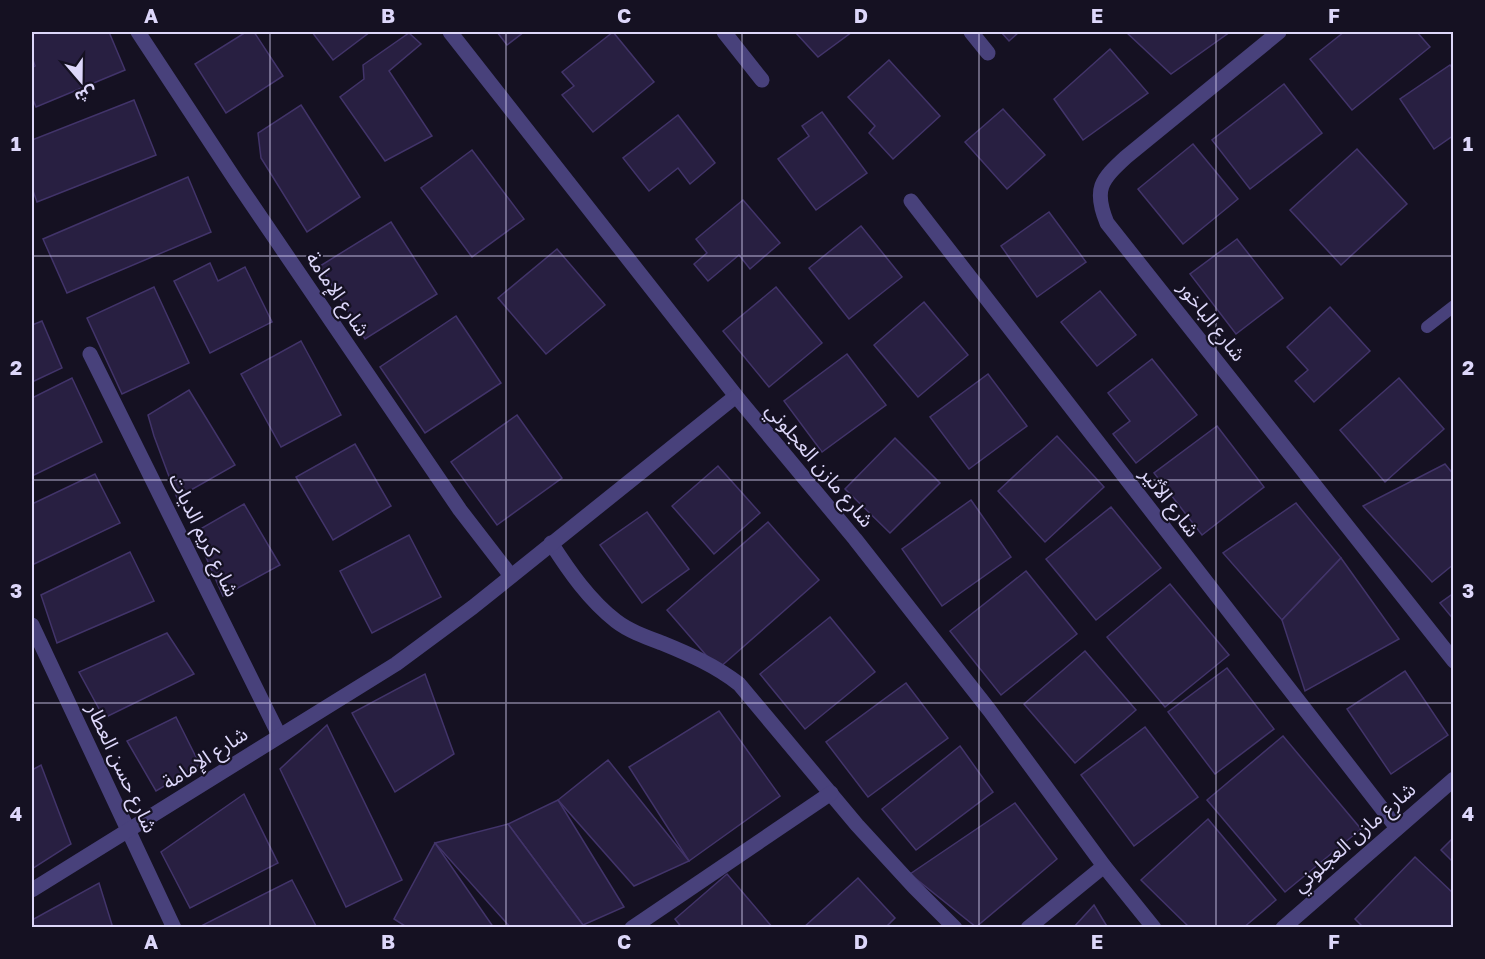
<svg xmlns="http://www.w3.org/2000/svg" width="1485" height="959" font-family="'Golos Text','Noto Sans Arabic',sans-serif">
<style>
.building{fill:#281f41;stroke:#42346a;stroke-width:1.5}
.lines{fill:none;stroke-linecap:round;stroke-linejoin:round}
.service{stroke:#48417b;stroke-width:12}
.minor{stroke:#48417b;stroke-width:15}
.grid{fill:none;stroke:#ddd7fa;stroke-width:1.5;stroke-opacity:0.55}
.labels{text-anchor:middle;stroke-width:4.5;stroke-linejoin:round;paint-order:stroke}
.street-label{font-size:20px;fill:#ddd7fa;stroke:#151122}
.neatline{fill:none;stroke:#ddd7fa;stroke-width:2}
.grid-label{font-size:20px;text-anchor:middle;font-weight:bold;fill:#ddd7fa}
</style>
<rect width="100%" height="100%" fill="#151122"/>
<g class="building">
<path d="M32,32h77l16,38 -89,37 -4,-10v-29l3,-2 -3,-9z"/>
<path d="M246,32h8l29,44 -57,37 -31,-49z"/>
<path d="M312,32h58l-37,28z"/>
<path d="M497,32h27l-17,13z"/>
<path d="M613,32l41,50 -61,50 -31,-37 12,-9 -12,-14z"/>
<path d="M795,32h57l-34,25z"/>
<path d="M1001,32h18l-10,9z"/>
<path d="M1126,32h104l-59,42z"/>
<path d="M1344,32h73l13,15 -78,63 -42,-51z"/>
<path d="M409,33l12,11 -32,27 43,65 -47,25 -45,-64 24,-18 -1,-14z"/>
<path d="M1110,49l38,44 -65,47 -29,-41z"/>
<path d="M889,60l51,56 -47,43 -24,-26 6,-7 -27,-29z"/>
<path d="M1450,65l4,5v65l-20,14 -34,-50z"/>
<path d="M1284,84l38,49 -72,56 -38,-49z"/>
<path d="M134,100l22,55 -119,47 -5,-14v-48z"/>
<path d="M301,105l59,92 -53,35 -46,-74 -3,-25z"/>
<path d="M1003,109l42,46 -38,34 -42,-47z"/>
<path d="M822,112l45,61 -51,37 -38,-51 31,-23 -7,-10z"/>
<path d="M678,115l37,48 -25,21 -12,-16 -29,23 -26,-33z"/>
<path d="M1193,144l45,55 -55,45 -45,-55z"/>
<path d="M1357,149l50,55 -66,61 -51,-55z"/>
<path d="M472,150l52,69 -52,38 -51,-69z"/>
<path d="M188,177l23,55 -144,61 -24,-54z"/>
<path d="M743,200l37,43 -30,26 -11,-14 -31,26 -14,-17 13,-11 -11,-14z"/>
<path d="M1049,212l37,50 -49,35 -36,-51z"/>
<path d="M391,222l46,72 -72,45 -45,-73z"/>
<path d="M861,226l41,51 -53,42 -40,-51z"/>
<path d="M1237,239l46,59 -47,36 -46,-60z"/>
<path d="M557,249l48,56 -59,49 -48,-56z"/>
<path d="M210,263l8,18 27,-14 27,55 -62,31 -36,-72z"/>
<path d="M154,287l35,76 -67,31 -35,-76z"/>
<path d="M776,287l46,56 -53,44 -46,-56z"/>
<path d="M1100,291l36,44 -39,31 -36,-44z"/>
<path d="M924,302l44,53 -50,42 -44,-52z"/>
<path d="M1330,307l40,44 -56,51 -19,-21 13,-11 -21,-23z"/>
<path d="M456,316l45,67 -76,50 -45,-66z"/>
<path d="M42,321l20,47 -30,14v-57z"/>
<path d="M301,341l40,74 -60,32 -40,-73z"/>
<path d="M847,354l39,51 -64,47 -38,-51z"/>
<path d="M1152,359l45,56 -61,48 -23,-29 17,-13 -22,-28z"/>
<path d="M988,374l39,52 -58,43 -39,-52z"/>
<path d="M72,378l30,64 -70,34v-78z"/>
<path d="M1399,378l45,51 -59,53 -45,-52z"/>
<path d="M189,390l46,75 -58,33 -23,-62 -6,-21z"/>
<path d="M517,415l45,63 -65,47 -46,-63z"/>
<path d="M1217,426l47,61 -62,48 -48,-62z"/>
<path d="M1057,436l47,51 -59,55 -47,-51z"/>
<path d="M895,438l45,45 -50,50 -45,-44z"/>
<path d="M355,444l36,62 -58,34 -37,-63z"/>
<path d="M1445,464l9,11v89l-22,18 -69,-76z"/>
<path d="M718,466l42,47 -46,41 -42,-48z"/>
<path d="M95,474l25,49 -88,42v-61z"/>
<path d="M971,500l40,57 -69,49 -40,-57z"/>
<path d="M1296,503l45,55 -59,62 -59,-67z"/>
<path d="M244,504l36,61 -57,31 -28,-64z"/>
<path d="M1111,507l50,61 -65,52 -50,-61z"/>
<path d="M647,512l42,57 -47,34 -42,-58z"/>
<path d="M768,522l51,58 -101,89 -51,-59z"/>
<path d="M409,535l32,62 -69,36 -32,-62z"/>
<path d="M130,552l24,49 -97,42 -16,-48z"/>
<path d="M1341,558l58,81 -94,52 -23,-71z"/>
<path d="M1026,571l51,63 -76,61 -51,-64z"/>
<path d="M1170,584l59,71 -64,52 -58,-70z"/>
<path d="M1454,593v27l-14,-17z"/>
<path d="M830,617l45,55 -70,57 -45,-55z"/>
<path d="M167,633l27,41 -90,44 -25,-46z"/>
<path d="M1085,651l51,59 -61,53 -51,-59z"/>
<path d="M1227,668l47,61 -59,45 -47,-62z"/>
<path d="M1405,671l43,64 -57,39 -44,-65z"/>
<path d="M425,674l29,80 -59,38 -43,-79z"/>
<path d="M906,683l42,55 -80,59 -42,-55z"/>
<path d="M719,711l61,85 -91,65 -60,-94z"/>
<path d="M176,717l24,48 -44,26 -29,-50z"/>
<path d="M327,725l75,155 -56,27 -66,-138z"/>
<path d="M1145,727l53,70 -64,49 -53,-71z"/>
<path d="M1283,736l78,93 -76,63 -78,-92z"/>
<path d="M960,746l33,46 -77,58 -34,-41z"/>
<path d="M608,760l81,101 -55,25 -76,-86z"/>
<path d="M41,765l30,79 -39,25v-99z"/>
<path d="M244,794l34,69 -88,45 -29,-56z"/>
<path d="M558,800l66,107 -41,18 -75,-101z"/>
<path d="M1015,803l42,56 -81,68 -66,-53z"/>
<path d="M1208,819l68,81 -33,28h-53l-49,-48z"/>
<path d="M508,824l75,101 2,3h-74l-76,-85z"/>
<path d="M1454,837v26l-13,-13z"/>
<path d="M435,843l59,85h-86l-14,-9z"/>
<path d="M1415,857l39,37v34h-90l-9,-9z"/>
<path d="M727,874l46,54h-91l-7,-9z"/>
<path d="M858,878l37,40 -10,10h-82z"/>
<path d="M292,880l25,48h-115l-1,-2z"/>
<path d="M99,883l14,45h-81v-8z"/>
<path d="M1094,905l14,23h-35z"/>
</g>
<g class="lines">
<path class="service" d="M1427,327l27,-21"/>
<g class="minor">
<path d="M138,32l98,149 224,329 51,66"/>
<path d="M450,32l286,364 119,143 135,172 114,155 50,62"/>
<path d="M724,32l38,48"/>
<path d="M971,32l17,21"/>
<path d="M1279,32l-153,125c-25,23 -33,32 -19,66l347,438"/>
<path d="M911,201l486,627"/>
<path d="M90,354l189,381"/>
<path d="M551,543c18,28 38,57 65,78 13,10 30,16 46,22 27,11 54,23 77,41l118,141 57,62 41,41"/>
<path d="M32,625l142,303"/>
<path d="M32,890l364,-226 77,-57 263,-211"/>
<path d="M632,928l199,-135"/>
<path d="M1028,928l76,-62"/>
<path d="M1283,928l171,-149"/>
</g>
</g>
<path class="grid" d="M270,32v896M506,32v896M742,32v896M979,32v896M1216,32v896M32,256h1422M32,480h1422M32,703h1422"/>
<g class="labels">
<g class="street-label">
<text transform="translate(338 294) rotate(56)" y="7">شارع الإمامة</text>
<text transform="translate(1212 321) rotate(52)" y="7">شارع الباخور</text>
<text transform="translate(820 465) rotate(50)" y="7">شارع مازن العجلوني</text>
<text transform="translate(1170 502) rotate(52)" y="7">شارع الأثير</text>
<text transform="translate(204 535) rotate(64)" y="7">شارع كريم الديات</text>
<text transform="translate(205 758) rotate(-33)" y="7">شارع الإمامة</text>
<text transform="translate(122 768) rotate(65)" y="7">شارع حسن العطار</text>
<text transform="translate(1354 837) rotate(-41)" y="7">شارع مازن العجلوني</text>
</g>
</g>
<rect width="1485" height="959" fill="none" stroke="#151122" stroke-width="66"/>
<g transform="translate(81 81) rotate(160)" stroke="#151122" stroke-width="4.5" paint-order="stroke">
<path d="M0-4.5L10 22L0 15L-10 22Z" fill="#ddd7fa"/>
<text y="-9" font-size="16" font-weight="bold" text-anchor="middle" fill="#ddd7fa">ش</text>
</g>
<rect x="33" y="33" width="1419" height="893" class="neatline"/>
<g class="grid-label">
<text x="151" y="23">A</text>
<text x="388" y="23">B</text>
<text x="624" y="23">C</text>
<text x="861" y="23">D</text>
<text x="1097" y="23">E</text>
<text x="1334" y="23">F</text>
<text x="16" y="151">1</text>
<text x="1468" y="151">1</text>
<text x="16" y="375">2</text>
<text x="1468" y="375">2</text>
<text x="16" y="598">3</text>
<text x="1468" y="598">3</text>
<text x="16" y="821">4</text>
<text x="1468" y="821">4</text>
<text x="151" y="949">A</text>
<text x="388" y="949">B</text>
<text x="624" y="949">C</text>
<text x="861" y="949">D</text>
<text x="1097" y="949">E</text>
<text x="1334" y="949">F</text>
</g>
</svg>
